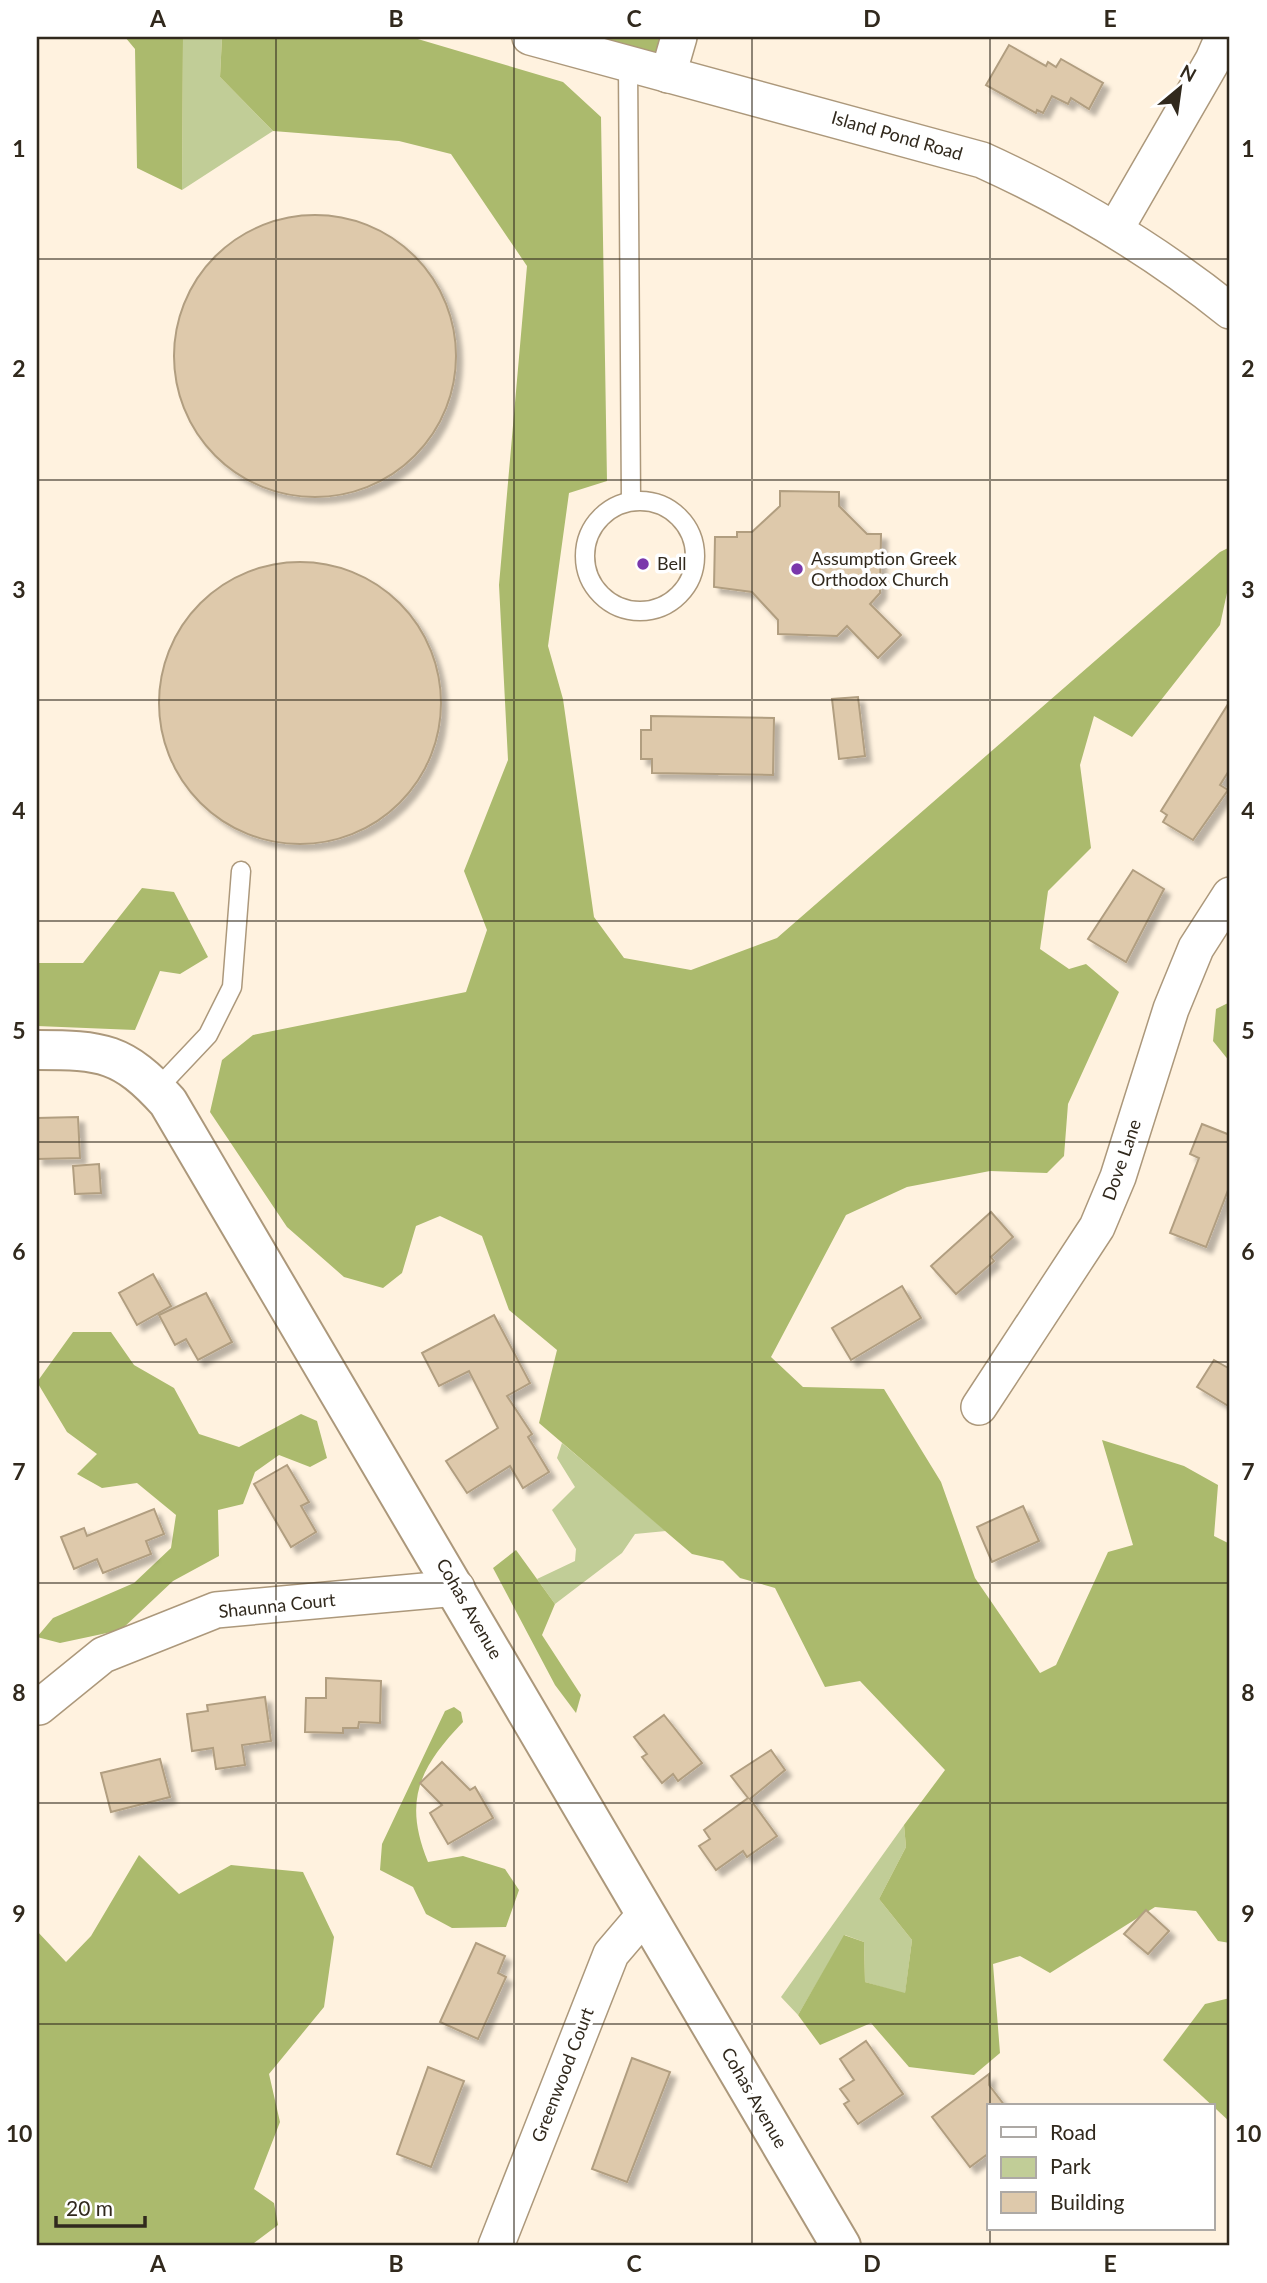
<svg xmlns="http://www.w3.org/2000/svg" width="1267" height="2283" font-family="Lato,sans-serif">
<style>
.green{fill:#c1cd97}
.forest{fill:#abba6d}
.building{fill:#dec9ab;stroke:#b19e80;stroke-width:2;filter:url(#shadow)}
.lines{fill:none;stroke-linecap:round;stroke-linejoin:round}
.service-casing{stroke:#ac987b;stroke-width:21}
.minor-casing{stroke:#ac987b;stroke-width:38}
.tertiary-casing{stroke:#ac987b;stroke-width:42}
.service{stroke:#fff;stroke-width:18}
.minor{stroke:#fff;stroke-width:35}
.tertiary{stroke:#fff;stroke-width:38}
.grid{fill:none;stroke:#31291d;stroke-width:2;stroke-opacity:0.55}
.poi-dot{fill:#7a37ab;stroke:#fff;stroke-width:2.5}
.labels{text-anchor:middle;stroke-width:7;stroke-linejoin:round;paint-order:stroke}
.street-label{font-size:18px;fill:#31291d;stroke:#fff}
.poi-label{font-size:18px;fill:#31291d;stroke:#fff;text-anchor:start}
.neatline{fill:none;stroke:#31291d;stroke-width:2.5}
.grid-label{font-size:23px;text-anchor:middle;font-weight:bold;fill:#31291d}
</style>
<defs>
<filter id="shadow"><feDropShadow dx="6" dy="6" stdDeviation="2" flood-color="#0004"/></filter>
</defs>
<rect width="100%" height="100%" fill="#fff2df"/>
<g class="green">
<path d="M183,37h39l-2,40 53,54 -91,59z"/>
<path d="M562,1443l104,88 -31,3 -13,19 -67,51 -18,-25 38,-18 1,-12 -24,-39 23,-23 -18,-29z"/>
<path d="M904,1825l2,22 -27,52 33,41 -7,54 -40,-12 -1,-40 -19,-7 -47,80 -17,-18z"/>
</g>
<g class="forest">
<path d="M125,37h58l-1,153 -45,-22 -2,-119z"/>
<path d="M222,37h189l152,45 38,35 6,364 -38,12 -21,153 15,53 31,218 30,41 67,12 86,-32 443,-386 10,-5v32l-10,46 -88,112 -38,-21 -14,49 11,83 -43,43 -8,58 29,20 17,-5 33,28 -51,112 -4,52 -17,17 -57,-2 -83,16 -61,28 -75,142 32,30 81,2 57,93 34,96 65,95 16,-8 52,-113 25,-7 -31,-105 82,26 34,19 -4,51 16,8v399l-12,-2 -22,-30 -41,-4 -105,66 -30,-17 -27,8 7,89 -26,22 -65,-8 -38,-44 -51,22 -22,-30 46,-80 20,7 1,40 40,11 7,-53 -33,-41 27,-52 -2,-22 41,-55 -85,-89 -35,6 -50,-99 -35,-10 -17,-17 -31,-7 -153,-131 18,-73 -48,-40 -27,-74 -42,-20 -24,10 -14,47 -19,15 -39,-11 -57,-50 -77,-115 12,-52 31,-25 213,-43 21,-62 -23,-59 44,-111 -9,-175 28,-319 -76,-112 -52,-13 -126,-10 -53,-54z"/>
<path d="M532,37h147l-11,38z"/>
<path d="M142,888l32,4 34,65 -28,17 -20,-3 -25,59 -98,-4v-63h46z"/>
<path d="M1230,1002v60l-17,-21 3,-32z"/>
<path d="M73,1332h38l23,33 40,23 25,46 40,13 62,-33 16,7 10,37 -17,9 -31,-12 -24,17 -12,32 -25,6 1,46 -46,25 -52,49 -61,13 -23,-6 16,-19 81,-35 37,-35 5,-33 -39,-32 -35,5 -25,-14 20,-20 -30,-22 -30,-50z"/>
<path d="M516,1550l39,54 -13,31 39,60 -5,18 -21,-28 -62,-117z"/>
<path d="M454,1707l7,5 2,10c-44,46 -60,79 -35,140l35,-6 42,13 14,21 -13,37 -54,1 -26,-14 -13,-27 -33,-17 2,-26 63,-133z"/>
<path d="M139,1855l40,39 52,-29 72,7 31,65 -10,70 -55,67 11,48 -26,67 20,14 4,22 -28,21h-213v-315l29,31 25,-26z"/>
<path d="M1230,1998v124l-67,-62 42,-56z"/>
</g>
<g class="building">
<path d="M1009,45l37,21 2,-4 8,5 5,-8 42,24 -14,26 -18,-11 -3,6 -16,-8 -9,17 -6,-3 -1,3 -50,-28z"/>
<circle cx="315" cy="356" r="141"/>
<path d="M780,491l59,1v14l28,28h14l-1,59 -10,11 31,31 -23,23 -31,-32 -10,10 -59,-2v-14l-26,-28 -38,-5 1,-50h22v-5h15l28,-26z"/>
<circle cx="300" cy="703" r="141"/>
<path d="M858,697l7,59 -26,3 -7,-60z"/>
<path d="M1230,701v68l-10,16 8,5 -35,50 -30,-18 4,-7 -6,-4z"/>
<path d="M651,716l123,2 -1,57 -121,-2v-14h-11v-29h10z"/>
<path d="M1133,870l31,19 -38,73 -38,-23z"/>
<path d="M78,1117l2,41 -43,1v-41z"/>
<path d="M1202,1124l28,11v50l-24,62 -36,-14 29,-75 -9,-4z"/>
<path d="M99,1164l2,29 -26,1 -2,-28z"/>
<path d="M991,1212l22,25 -22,20 3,4 -38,33 -25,-28z"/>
<path d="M153,1274l18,32 -34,19 -18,-32z"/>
<path d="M902,1286l19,32 -70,42 -19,-32z"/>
<path d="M206,1293l26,49 -34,18 -12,-21 -11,6 -16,-30z"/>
<path d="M494,1315l36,68 -23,13 25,38 -4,3 21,35 -26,16 -13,-22 -43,27 -21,-32 52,-33 -29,-57 -30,15 -17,-33z"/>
<path d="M1214,1360l16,9v38l-33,-20z"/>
<path d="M287,1465l22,37 -8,4 15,26 -25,15 -37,-63z"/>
<path d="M1023,1506l16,35 -47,21 -15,-35z"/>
<path d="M154,1509l10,25 -18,7 5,13 -48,19 -6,-14 -23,10 -13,-32 23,-9 3,8z"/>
<path d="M326,1678l55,3 -1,42 -21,-1 -1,6h-15v5l-38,-1 1,-34h20z"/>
<path d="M265,1697l6,44 -29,4 3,20 -29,4 -3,-21 -21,3 -5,-37 21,-3 -1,-6z"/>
<path d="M664,1715l38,48 -24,18 -5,-7 -11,9 -20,-26 5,-3 -13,-17z"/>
<path d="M771,1750l14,20 -35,29 27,37 -30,21 -4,-6 -27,19 -17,-24 11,-7 -6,-9 44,-32 -17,-22z"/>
<path d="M160,1759l10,38 -59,15 -10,-39z"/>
<path d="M442,1762l28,28 5,-3 18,31 -45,26 -18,-31 12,-8 -22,-22z"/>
<path d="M1146,1910l23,21 -21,23 -24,-20z"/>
<path d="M476,1943l29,13 -7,17 8,4 -28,62 -38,-17z"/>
<path d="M866,2041l37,53 -45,30 -14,-20 5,-3 -9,-12 14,-9 -14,-21z"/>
<path d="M632,2058l38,14 -43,110 -35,-13z"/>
<path d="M428,2067l36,14 -33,86 -34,-13z"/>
<path d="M989,2074v11l16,21h-16v47l-19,14 -38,-50z"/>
</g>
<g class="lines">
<defs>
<g id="service">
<path d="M628,64l3,437"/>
<circle cx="640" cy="556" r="55"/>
<path d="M157,1089l51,-54 24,-48 9,-116"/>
</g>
<g id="minor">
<path d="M530,37l452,123c90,41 171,89 248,151"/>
<path d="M668,75l11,-38"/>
<path d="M1116,228l97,-168 10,-23"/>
<path d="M979,1407l118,-180 21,-50 53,-168 25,-61 34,-53"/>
<path d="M39,1707l64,-52 113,-45 241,-22"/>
<path d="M496,2246l115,-292 35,-41"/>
</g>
<path id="tertiary" d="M37,1050c65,0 86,2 131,52l673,1144"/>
</defs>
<use href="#service" class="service-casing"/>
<use href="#minor" class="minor-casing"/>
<use href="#tertiary" class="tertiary-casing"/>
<use href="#service" class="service"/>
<use href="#minor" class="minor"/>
<use href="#tertiary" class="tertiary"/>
</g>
<path class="grid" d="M276,37v2209M514,37v2209M752,37v2209M990,37v2069M37,259h1193M37,480h1193M37,700h1193M37,921h1193M37,1142h1193M37,1362h1193M37,1583h1193M37,1803h1193M37,2024h1193M990,2229v17"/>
<g class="poi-dot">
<circle cx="643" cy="564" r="7"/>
<circle cx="797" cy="569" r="7"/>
</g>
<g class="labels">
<g class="street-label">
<text transform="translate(897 136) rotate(16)" y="6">Island Pond Road</text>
<text transform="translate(1122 1160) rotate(-71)" y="6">Dove Lane</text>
<text transform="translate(277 1606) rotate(-6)" y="6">Shaunna Court</text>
<text transform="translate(469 1609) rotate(60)" y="6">Cohas Avenue</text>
<text transform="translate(563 2075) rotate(-69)" y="6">Greenwood Court</text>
<text transform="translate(754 2098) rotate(60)" y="6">Cohas Avenue</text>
</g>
<g class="poi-label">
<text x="811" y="565">Assumption Greek<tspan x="811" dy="21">Orthodox Church</tspan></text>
<text x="657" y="570">Bell</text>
</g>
</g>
<rect width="1267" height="2283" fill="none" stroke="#ffffff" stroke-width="77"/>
<rect x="987" y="2104" width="228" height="126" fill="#ffffff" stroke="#ada9a5" stroke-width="2"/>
<rect x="1001" y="2127" width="35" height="10" fill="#ffffff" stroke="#ada9a5" stroke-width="2"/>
<text x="1050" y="2140" font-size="21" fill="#31291d">Road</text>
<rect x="1001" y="2157" width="35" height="21" fill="#c1cd97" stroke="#ada9a5" stroke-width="2"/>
<text x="1050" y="2174" font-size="21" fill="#31291d">Park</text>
<rect x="1001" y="2192" width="35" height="21" fill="#dec9ab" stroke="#ada9a5" stroke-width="2"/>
<text x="1050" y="2210" font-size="21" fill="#31291d">Building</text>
<g transform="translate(1180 88) rotate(29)" stroke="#ffffff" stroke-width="5" paint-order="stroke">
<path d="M0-5L12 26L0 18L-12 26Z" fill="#31291d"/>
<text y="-10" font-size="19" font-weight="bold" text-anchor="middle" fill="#31291d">N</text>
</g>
<path d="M56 2216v10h89v-10" fill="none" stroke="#31291d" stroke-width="3.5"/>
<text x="66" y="2216" font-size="21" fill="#31291d" stroke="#ffffff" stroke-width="5" paint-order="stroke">20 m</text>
<rect x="38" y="38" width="1190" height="2206" class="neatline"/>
<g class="grid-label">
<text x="158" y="27">A</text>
<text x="396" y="27">B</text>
<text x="634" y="27">C</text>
<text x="872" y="27">D</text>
<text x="1110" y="27">E</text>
<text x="19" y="157">1</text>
<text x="1248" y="157">1</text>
<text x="19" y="377">2</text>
<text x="1248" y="377">2</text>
<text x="19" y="598">3</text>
<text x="1248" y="598">3</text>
<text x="19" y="819">4</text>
<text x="1248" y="819">4</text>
<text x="19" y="1039">5</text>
<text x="1248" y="1039">5</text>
<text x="19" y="1260">6</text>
<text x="1248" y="1260">6</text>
<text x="19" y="1480">7</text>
<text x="1248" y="1480">7</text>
<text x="19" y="1701">8</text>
<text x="1248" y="1701">8</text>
<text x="19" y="1922">9</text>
<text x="1248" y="1922">9</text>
<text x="19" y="2142">10</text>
<text x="1248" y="2142">10</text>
<text x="158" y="2272">A</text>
<text x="396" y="2272">B</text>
<text x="634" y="2272">C</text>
<text x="872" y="2272">D</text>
<text x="1110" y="2272">E</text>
</g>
</svg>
